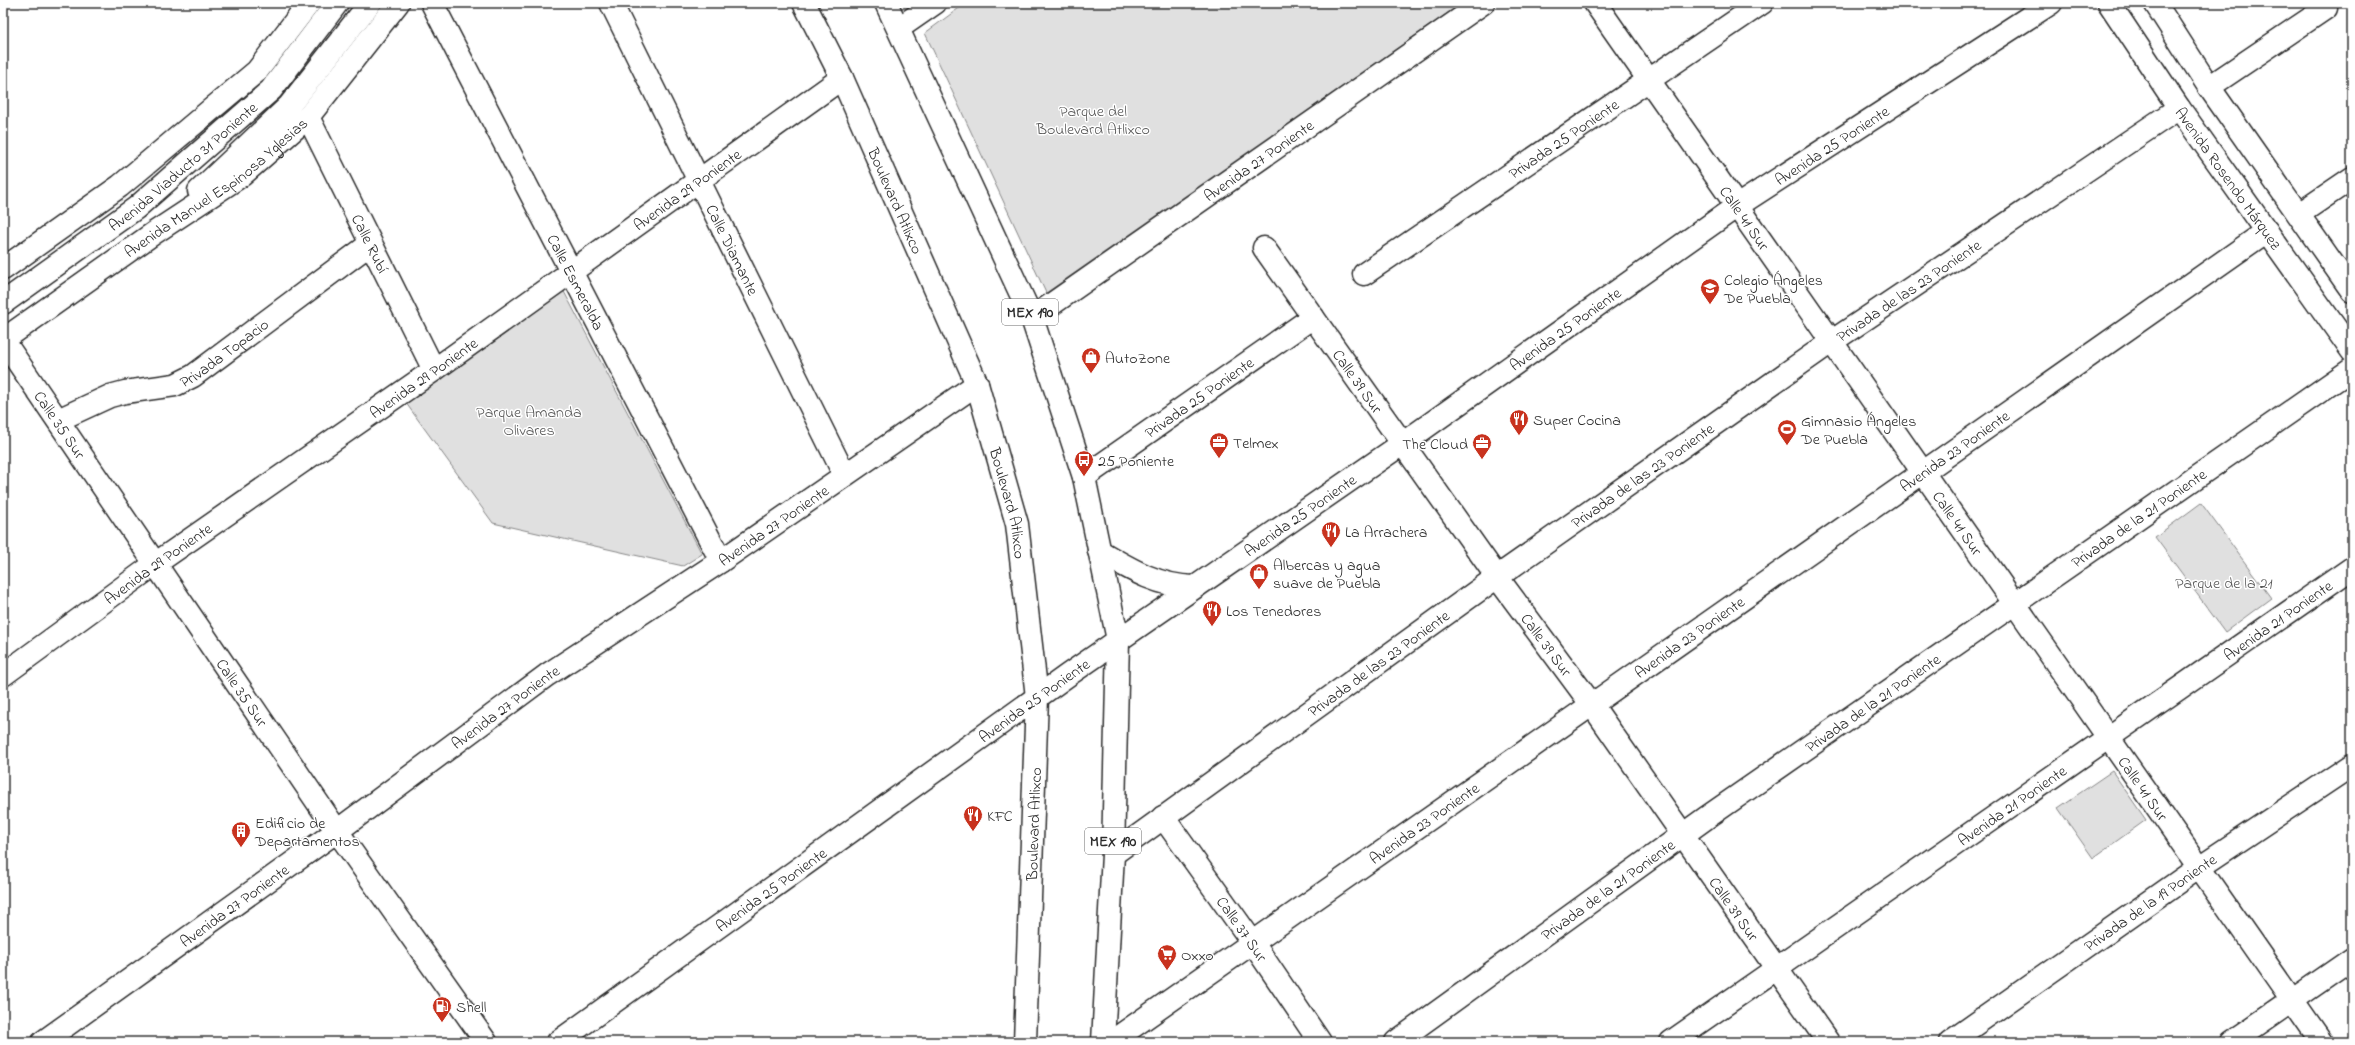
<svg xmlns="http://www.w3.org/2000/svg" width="2355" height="1045" font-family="'Indie Flower',sans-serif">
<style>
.green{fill:#e0e0e0;stroke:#868686}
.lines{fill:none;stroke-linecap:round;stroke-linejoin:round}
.minor-casing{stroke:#2b2b2b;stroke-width:25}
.major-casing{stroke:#2b2b2b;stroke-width:25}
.minor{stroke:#fff;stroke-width:22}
.major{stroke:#fff;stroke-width:22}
.labels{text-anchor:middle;stroke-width:3;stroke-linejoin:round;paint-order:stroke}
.shield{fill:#fff;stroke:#6b6b6b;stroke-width:1}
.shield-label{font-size:15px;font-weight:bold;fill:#2b2b2b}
.park-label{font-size:16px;fill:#585858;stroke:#fff}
.street-label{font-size:16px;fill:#2b2b2b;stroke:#fff}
.poi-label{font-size:16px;fill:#2b2b2b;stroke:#fff;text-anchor:start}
</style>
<rect width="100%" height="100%" fill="#fff"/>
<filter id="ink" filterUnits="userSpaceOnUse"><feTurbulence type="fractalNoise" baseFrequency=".025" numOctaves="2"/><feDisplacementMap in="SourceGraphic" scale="8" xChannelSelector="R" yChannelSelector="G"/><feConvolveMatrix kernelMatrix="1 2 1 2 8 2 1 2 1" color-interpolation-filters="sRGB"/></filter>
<g filter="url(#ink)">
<g class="green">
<path d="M966,3h496l-416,290 -121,-260z"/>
<path d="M560,284l142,270 -19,12 -190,-43 -90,-124z"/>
<path d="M2201,503l70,95 -46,34 -70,-95z"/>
<path d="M2112,771l34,49 -53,38 -35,-50z"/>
</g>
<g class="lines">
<defs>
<g id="minor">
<path id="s1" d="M432,3l289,558"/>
<path id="s2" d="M611,3l233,471"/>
<path id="s3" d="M1595,3l726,1039"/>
<path d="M899,28l36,-25"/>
<path d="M2209,87l117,-79"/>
<path id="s4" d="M308,117l126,253"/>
<path d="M2299,214l53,-36"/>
<path id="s5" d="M1264,248l233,329 95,128 236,337"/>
<path id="s6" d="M1364,274l398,-271"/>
<path id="s7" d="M1032,318l451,-315"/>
<path id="s8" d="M3,340l334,491 149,211"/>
<path id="s9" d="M58,420l52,-24 15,-4 50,-7 18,-9 177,-132"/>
<path id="s10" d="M1084,477l229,-160"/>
<path id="s11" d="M3,675l152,-111 279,-194 408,-292"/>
<path id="s12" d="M1163,817l90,126 67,99"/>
<path id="s13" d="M1113,854l384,-277 334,-235 348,-234"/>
<path id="s14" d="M43,1042l294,-211 210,-156 174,-114 256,-177"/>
<path id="s15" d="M1111,1042l1156,-811"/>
<path id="s16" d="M1396,1042l310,-224 646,-449"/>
<path id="s17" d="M1671,1042l681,-474"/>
<path id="s18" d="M1950,1042l248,-174 154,-103"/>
<path d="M2232,1042l120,-83"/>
</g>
<g id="major">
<path id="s19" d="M804,3l38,75 135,306 40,140 20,173 -12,345"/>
<path d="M886,3l146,315 52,159 34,163 -5,214 -10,188"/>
<path id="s20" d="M2109,3l70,105 173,243"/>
<path d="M2155,3l54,84 143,204"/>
<path d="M199,191l90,-85 81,-103"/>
<path d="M3,269l117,-83 137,-115 52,-68"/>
<path id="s21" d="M3,303l133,-95 135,-118 66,-87"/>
<path id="s22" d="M3,340l151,-107 88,-58 66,-58 90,-114"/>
<path d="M1099,551c31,18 58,35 95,36"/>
<path id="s23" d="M558,1042l510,-367 334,-231 335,-238 314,-203"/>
</g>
</defs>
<use href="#minor" class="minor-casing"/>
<use href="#major" class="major-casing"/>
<use href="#minor" class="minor"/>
<use href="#major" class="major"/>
</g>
</g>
<defs>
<symbol id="school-pin" viewBox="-11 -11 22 30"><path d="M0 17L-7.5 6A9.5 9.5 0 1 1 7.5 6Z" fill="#c8321e" stroke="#fff"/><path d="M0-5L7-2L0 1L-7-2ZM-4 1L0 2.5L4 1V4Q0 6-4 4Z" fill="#fff"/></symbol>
<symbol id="shop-pin" viewBox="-11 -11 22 30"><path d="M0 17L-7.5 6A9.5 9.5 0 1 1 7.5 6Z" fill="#c8321e" stroke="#fff"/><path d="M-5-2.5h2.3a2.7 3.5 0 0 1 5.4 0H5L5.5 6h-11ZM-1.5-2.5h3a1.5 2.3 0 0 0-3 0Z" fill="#fff"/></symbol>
<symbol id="restaurant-pin" viewBox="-11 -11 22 30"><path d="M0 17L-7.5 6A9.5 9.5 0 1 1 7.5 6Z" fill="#c8321e" stroke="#fff"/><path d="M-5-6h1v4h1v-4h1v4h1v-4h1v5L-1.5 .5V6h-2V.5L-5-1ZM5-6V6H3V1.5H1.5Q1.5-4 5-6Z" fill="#fff"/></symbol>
<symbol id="stadium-pin" viewBox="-11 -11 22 30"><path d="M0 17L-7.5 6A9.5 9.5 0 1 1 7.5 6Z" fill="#c8321e" stroke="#fff"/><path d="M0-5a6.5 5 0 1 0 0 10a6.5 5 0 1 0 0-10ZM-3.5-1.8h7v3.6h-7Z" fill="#fff"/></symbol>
<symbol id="office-pin" viewBox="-11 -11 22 30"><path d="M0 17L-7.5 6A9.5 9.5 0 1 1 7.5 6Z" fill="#c8321e" stroke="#fff"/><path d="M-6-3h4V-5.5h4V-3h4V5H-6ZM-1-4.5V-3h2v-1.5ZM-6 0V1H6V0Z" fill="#fff"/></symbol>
<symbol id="bus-pin" viewBox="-11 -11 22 30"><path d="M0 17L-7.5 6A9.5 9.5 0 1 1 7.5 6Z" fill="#c8321e" stroke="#fff"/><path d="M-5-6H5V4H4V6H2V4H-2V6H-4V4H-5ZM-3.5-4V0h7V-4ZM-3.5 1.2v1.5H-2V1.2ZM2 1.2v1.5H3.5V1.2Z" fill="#fff"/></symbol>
<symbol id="building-pin" viewBox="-11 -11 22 30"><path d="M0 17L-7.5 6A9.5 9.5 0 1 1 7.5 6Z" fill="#c8321e" stroke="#fff"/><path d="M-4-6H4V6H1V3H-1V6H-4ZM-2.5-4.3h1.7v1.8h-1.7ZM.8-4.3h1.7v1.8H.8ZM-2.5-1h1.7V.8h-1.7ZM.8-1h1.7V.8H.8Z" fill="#fff"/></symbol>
<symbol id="supermarket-pin" viewBox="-11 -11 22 30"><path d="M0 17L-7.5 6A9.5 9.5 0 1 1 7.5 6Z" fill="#c8321e" stroke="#fff"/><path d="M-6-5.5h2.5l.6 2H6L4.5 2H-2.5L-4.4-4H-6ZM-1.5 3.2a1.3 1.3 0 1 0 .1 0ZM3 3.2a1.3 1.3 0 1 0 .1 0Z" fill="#fff"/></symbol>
<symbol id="fuel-pin" viewBox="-11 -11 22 30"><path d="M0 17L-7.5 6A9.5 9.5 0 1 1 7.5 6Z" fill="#c8321e" stroke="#fff"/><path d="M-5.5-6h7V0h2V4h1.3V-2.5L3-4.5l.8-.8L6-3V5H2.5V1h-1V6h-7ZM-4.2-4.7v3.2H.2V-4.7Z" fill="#fff"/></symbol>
</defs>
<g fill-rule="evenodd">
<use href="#school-pin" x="1699" y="277" width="22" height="30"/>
<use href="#shop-pin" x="1080" y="346" width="22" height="30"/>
<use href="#restaurant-pin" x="1508" y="408" width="22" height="30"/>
<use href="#stadium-pin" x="1776" y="418" width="22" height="30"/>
<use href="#office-pin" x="1208" y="431" width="22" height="30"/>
<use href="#office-pin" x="1471" y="432" width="22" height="30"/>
<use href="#bus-pin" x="1073" y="449" width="22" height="30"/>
<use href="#restaurant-pin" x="1320" y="520" width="22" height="30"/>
<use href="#shop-pin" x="1248" y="562" width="22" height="30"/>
<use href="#restaurant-pin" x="1201" y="599" width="22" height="30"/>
<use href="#restaurant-pin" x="962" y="804" width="22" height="30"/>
<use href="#building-pin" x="230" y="820" width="22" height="30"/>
<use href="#supermarket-pin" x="1156" y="943" width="22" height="30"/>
<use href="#fuel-pin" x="431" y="995" width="22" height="30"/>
</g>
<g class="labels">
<g class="shield">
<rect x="1002" y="299" width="56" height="26" rx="3"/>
<rect x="1085" y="828" width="56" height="26" rx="3"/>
</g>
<g class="shield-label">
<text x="1030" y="317">MEX 190</text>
<text x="1113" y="846">MEX 190</text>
</g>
<g class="park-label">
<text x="1093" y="116">Parque del<tspan x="1093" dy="18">Boulevard Atlixco</tspan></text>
<text x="529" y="417">Parque Amanda<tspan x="529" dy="18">Olivares</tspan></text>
<text x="2224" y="588">Parque de la 21</text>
</g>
<g class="street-label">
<text dy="6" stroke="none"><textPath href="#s6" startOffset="241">Privada 25 Poniente</textPath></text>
<text dy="6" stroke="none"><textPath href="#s23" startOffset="1558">Avenida 25 Poniente</textPath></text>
<text dy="6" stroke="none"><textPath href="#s7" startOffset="276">Avenida 27 Poniente</textPath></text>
<text dy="6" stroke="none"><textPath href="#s21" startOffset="226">Avenida Viaducto 31 Poniente</textPath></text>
<text dy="6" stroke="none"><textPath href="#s20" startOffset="212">Avenida Rosendo Márquez</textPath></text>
<text dy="6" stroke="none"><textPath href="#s22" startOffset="262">Avenida Manuel Espinosa Yglesias</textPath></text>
<text dy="6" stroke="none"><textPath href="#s11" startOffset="839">Avenida 29 Poniente</textPath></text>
<text dy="6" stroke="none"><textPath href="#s19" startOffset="218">Boulevard Atlixco</textPath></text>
<text dy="6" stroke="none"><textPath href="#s3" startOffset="262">Calle 41 Sur</textPath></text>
<text dy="6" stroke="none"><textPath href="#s4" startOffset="141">Calle Rubí</textPath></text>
<text dy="6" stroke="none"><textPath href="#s2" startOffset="275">Calle Diamante</textPath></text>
<text dy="6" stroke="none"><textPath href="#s1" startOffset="314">Calle Esmeralda</textPath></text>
<text dy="6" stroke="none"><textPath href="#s13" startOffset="975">Privada de las 23 Poniente</textPath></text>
<text dy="6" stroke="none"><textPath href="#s23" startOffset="1234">Avenida 25 Poniente</textPath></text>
<text dy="6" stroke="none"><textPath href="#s9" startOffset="182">Privada Topacio</textPath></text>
<text dy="6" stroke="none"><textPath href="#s11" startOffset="515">Avenida 29 Poniente</textPath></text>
<text dy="6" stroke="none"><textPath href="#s5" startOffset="163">Calle 39 Sur</textPath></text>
<text dy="6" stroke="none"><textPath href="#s10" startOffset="140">Privada 25 Poniente</textPath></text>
<text dy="6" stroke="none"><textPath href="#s8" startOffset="102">Calle 35 Sur</textPath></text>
<text dy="6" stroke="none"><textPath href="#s15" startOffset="1030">Avenida 23 Poniente</textPath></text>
<text dy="6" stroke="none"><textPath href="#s13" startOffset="651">Privada de las 23 Poniente</textPath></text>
<text dy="6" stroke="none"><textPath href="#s19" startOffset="542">Boulevard Atlixco</textPath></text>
<text dy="6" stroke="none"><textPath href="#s23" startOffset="910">Avenida 25 Poniente</textPath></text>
<text dy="6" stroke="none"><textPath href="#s16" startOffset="909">Privada de la 21 Poniente</textPath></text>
<text dy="6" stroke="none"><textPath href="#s3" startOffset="634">Calle 41 Sur</textPath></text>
<text dy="6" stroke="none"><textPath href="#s14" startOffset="895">Avenida 27 Poniente</textPath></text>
<text dy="6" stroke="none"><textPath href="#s11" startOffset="191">Avenida 29 Poniente</textPath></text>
<text dy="6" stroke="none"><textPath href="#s17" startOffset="739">Avenida 21 Poniente</textPath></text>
<text dy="6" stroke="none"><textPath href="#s15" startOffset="706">Avenida 23 Poniente</textPath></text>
<text dy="6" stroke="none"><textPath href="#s5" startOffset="487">Calle 39 Sur</textPath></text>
<text dy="6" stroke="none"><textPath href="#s13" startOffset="327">Privada de las 23 Poniente</textPath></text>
<text dy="6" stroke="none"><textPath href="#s8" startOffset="426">Calle 35 Sur</textPath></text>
<text dy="6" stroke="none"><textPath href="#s23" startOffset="586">Avenida 25 Poniente</textPath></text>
<text dy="6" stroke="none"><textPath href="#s16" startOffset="585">Privada de la 21 Poniente</textPath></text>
<text dy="6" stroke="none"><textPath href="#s14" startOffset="571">Avenida 27 Poniente</textPath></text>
<text dy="6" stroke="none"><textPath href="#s3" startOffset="958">Calle 41 Sur</textPath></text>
<text dy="6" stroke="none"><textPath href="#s17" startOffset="415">Avenida 21 Poniente</textPath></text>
<text dy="6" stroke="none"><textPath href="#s15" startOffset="382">Avenida 23 Poniente</textPath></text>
<text transform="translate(1033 824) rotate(-88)" y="6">Boulevard Atlixco</text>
<text dy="6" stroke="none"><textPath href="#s23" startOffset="262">Avenida 25 Poniente</textPath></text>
<text dy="6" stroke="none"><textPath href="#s16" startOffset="261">Privada de la 21 Poniente</textPath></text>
<text dy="6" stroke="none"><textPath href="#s18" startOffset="244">Privada de la 19 Poniente</textPath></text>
<text dy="6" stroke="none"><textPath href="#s14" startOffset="235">Avenida 27 Poniente</textPath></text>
<text dy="6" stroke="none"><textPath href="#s5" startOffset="811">Calle 39 Sur</textPath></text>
<text dy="6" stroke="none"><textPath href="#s12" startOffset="137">Calle 37 Sur</textPath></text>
</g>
<g class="poi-label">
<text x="1724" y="285">Colegio Ángeles<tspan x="1724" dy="18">De Puebla</tspan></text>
<text x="1105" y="363">AutoZone</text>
<text x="1533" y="425">Super Cocina</text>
<text x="1801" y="426">Gimnasio Ángeles<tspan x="1801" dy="18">De Puebla</tspan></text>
<text x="1233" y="448">Telmex</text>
<text x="1468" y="449" text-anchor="end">The Cloud</text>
<text x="1098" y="466">25 Poniente</text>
<text x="1345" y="537">La Arrachera</text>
<text x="1273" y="570">Albercas y agua<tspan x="1273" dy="18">suave de Puebla</tspan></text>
<text x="1226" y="616">Los Tenedores</text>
<text x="987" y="821">KFC</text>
<text x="255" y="828">Edificio de<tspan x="255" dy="18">Departamentos</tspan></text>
<text x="1181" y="960">Oxxo</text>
<text x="456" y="1012">Shell</text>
</g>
</g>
<rect width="2355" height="1045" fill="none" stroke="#fff" stroke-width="16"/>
<rect x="8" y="8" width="2339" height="1029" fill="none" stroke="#2b2b2b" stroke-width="1.5" filter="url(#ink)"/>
</svg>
